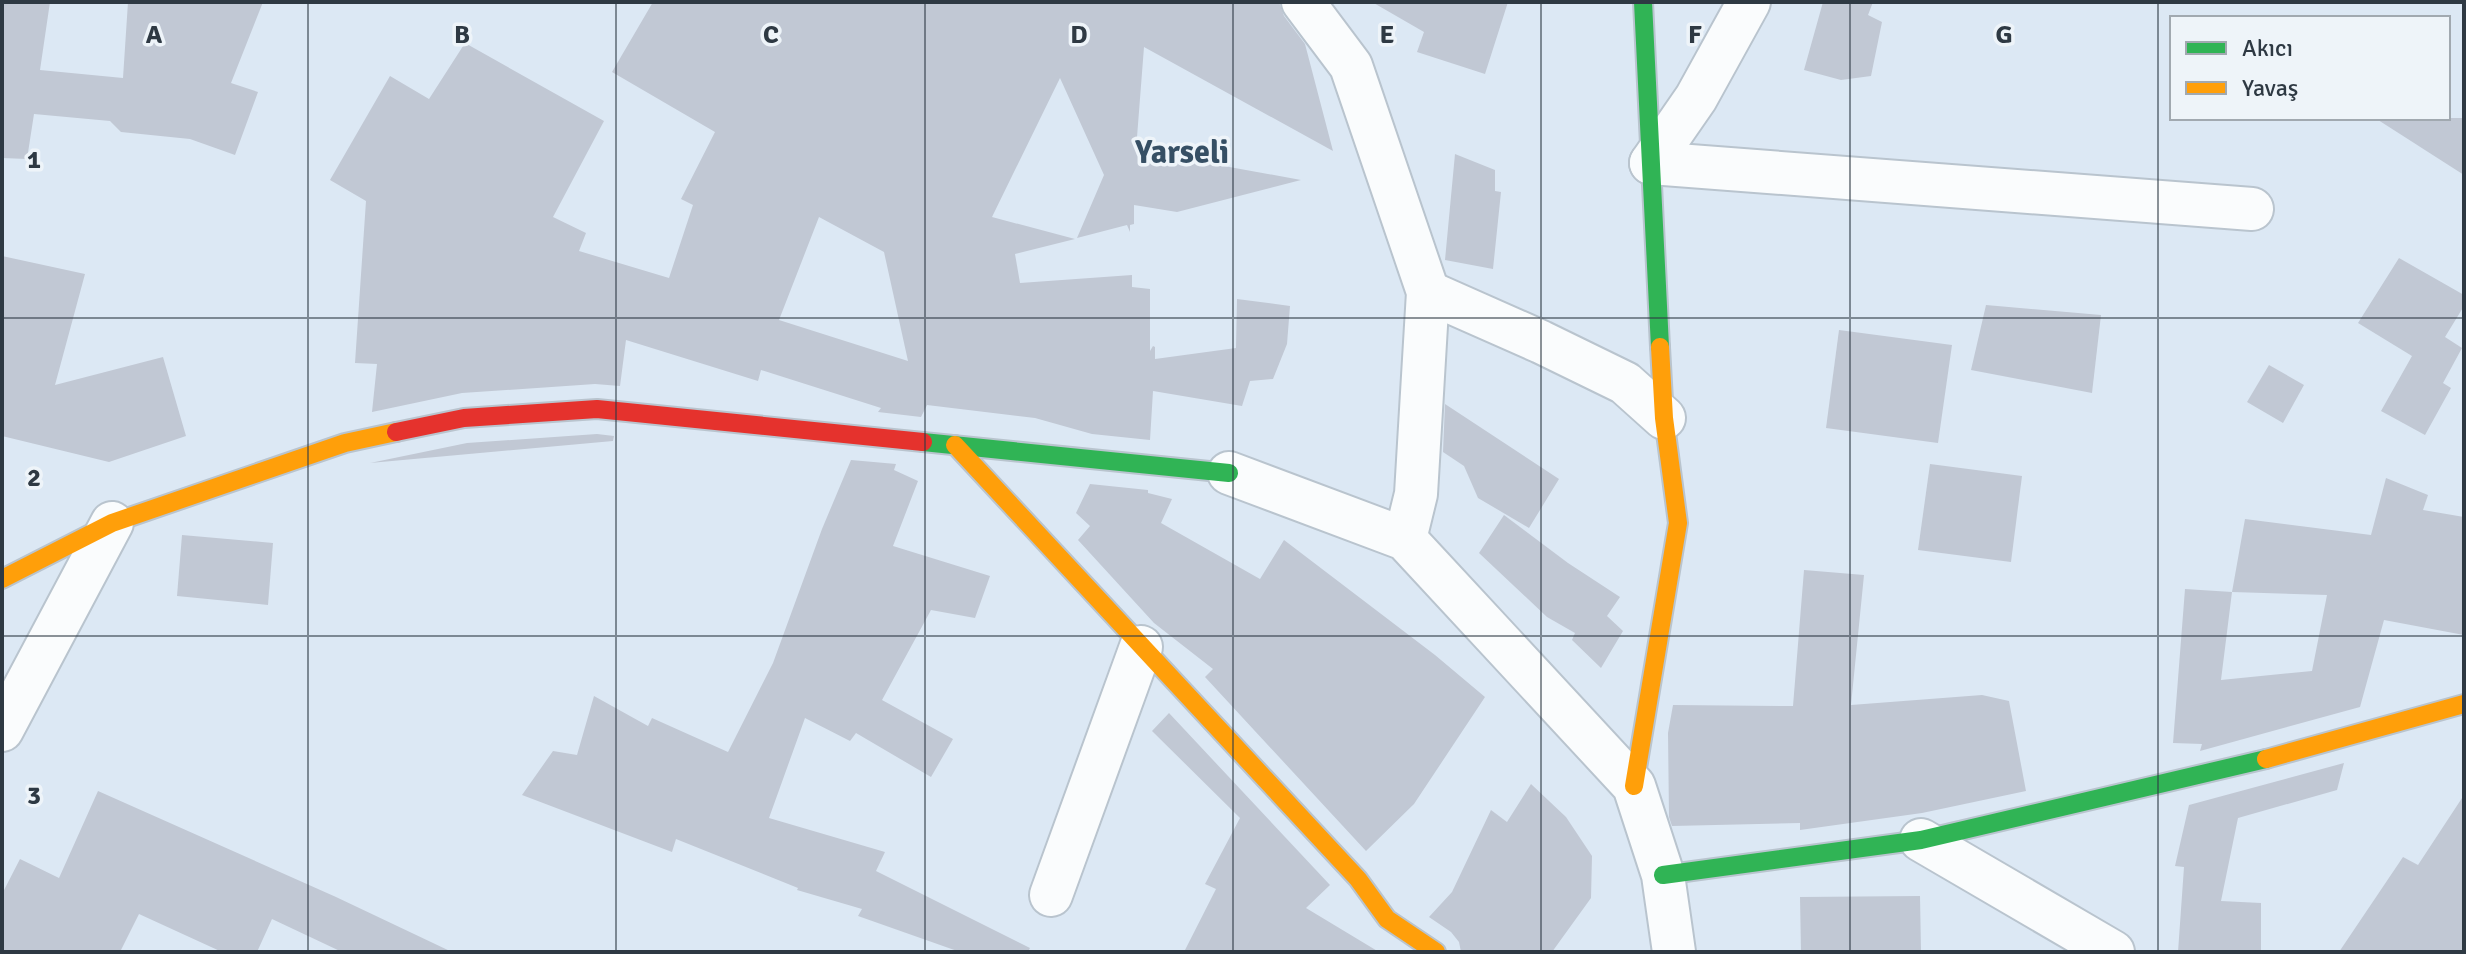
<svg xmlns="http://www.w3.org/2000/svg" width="2466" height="954" font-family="Signika,sans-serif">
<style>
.building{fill:#c1c8d4;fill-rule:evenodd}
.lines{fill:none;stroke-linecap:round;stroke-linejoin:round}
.street-casing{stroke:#b9c4ce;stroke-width:46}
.fast-casing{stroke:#b9c4ce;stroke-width:22}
.slow-casing{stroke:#b9c4ce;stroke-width:22}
.jam-casing{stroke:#b9c4ce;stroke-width:22}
.street{stroke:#fafcfd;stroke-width:42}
.fast{stroke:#30b455;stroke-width:18}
.slow{stroke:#ff9f0a;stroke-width:18}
.jam{stroke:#e5322d;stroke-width:18}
.grid{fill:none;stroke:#2e3943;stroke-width:2;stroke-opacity:0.55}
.labels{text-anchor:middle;stroke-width:7;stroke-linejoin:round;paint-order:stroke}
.quarter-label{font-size:32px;font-weight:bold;fill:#364f64;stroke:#eef4f9}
.grid-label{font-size:26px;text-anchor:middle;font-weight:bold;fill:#2e3943;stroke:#eef4f9;stroke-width:7;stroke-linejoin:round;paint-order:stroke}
</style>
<rect width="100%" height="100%" fill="#dce8f4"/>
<g class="building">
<path d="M2,2h48l-10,68 83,8 5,-76h135l-32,81 27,9 -23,63 -45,-16 -69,-7 -11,-11 -76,-7 -7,45 -25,-1z"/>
<path d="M653,2h626l5,14 21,28 28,107 -189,-104 -8,103 165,30 -124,32 -43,-7v19l-4,1v7l-3,-7 -50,13 27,-63 -44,-97 -68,139 83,22 -60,15 5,29 112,-8v12l18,2v62l3,-5 2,1v12l81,-11 1,-49 53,7 -3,38 -14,35 -23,2 -8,25 -89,-15 -3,49 -58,-6 -57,-16 -108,-13 -6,12 -43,-5 3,-4 -120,-38 -3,11 -132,-41 -6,46 -25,-2 -133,9 -90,19 5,-48 -22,-1 11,-162 -36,-21 60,-104 39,23 36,-56 139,78 -51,96 33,16 -7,18 90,27 24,-73 -12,-6 34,-67 -103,-60zM819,217l65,35 24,109 -129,-41z"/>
<path d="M1372,2h136l-23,72 -68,-22 7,-20z"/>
<path d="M1823,2h50l-5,13 14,7 -11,54 -30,4 -37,-10z"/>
<path d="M2375,118h89v57z"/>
<path d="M1455,154l40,16v21l6,1 -8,77 -48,-9z"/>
<path d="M2,256l83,18 -30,111 108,-28 23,79 -77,26 -107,-26z"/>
<path d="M2399,258l65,37v11l-19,31 17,11 -19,35 8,5 -26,47 -44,-24 31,-55 -54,-33z"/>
<path d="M1986,305l115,10 -9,78 -121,-23z"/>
<path d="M1839,330l113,15 -14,98 -112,-15z"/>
<path d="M2269,365l35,20 -21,38 -36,-21z"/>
<path d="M1445,404l114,75 -30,49 -51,-30 -14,-32 -21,-14z"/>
<path d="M597,434l17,2 -1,5 -243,22 97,-20z"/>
<path d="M851,460l45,4 -2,6 24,11 -25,65 97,30 -15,42 -44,-8 -49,90 71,39 -22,38 -75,-44 -6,8 -45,-23 -36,100 116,34 -9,19 154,77 -2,4h-68l-102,-36 4,-7 -65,-19 1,-2 -122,-49 -4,13 -150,-57 31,-44 24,4 17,-59 54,30 4,-8 76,34 45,-89 49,-134z"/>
<path d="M1930,464l92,12 -11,86 -93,-12z"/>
<path d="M2386,478l42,17 -5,15 41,7v118l-80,-15 -24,87 -160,44 2,-7 -29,-1 12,-154 47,3 13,-73 126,16zM2232,592l95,3 -15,76 -91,9z"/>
<path d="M1090,484l58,6v3l24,6 -11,24 99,56 24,-39 151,115 50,42 -71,107 -48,47 -161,-174 8,-8 -59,-46 -76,-83 12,-14 -14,-13z"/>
<path d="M1504,515l64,48 52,34 -13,19 16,15 -22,37 -29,-28 3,-7 -28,-16 -68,-64z"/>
<path d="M182,535l91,8 -5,62 -91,-9z"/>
<path d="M1804,570l60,5 -13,130 131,-10 27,6 17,90 -104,22 -122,17v-7l-128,3 -3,-9 -1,-84 5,-28 120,1z"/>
<path d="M1169,713l161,172 -24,23 73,44h-195l32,-63 -11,-5 35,-66 -88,-87z"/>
<path d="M2344,763l-7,27 -99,28 -17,83 40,2v49h-83l6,-85 -9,-1 14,-61z"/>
<path d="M1531,784l35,33 26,39 -1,42 -39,54h-91l-2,-10 -8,-10 -22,-15 23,-25 39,-82 16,12z"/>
<path d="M98,791l238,106 116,55h-110l-70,-33 -15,33h-35l-83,-38 -19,38h-118v-58l18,-35 39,19z"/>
<path d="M2464,795v157h-125l64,-95 15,8z"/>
<path d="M1920,896l1,56h-120l-1,-55z"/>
</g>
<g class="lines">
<defs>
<g id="street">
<path d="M1303,2l48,64 77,226 -12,202 -11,45"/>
<path d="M1651,163l601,46"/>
<path d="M1651,163l45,-65 53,-96"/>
<path d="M1428,292l113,50 84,41 39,35"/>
<path d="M1229,473l176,66 229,247 29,89 11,77"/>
<path d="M2,730l110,-207"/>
<path d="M1921,840l192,112"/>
<path d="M1051,895l90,-248"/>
</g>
<g id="fast">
<path d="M1643,2l17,345"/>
<path d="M923,442l306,31"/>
<path d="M1663,875l258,-35 345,-81"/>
</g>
<g id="slow">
<path d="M955,445l403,434 29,40 49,33"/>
<path d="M2,579l110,-56 233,-80 51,-11"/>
<path d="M2266,759l198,-55"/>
<path d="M1634,786l44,-263 -14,-105 -4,-71"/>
</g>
<path id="jam" d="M396,432l68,-14 133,-9 326,33"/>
</defs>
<use href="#street" class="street-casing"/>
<use href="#fast" class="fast-casing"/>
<use href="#slow" class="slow-casing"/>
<use href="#jam" class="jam-casing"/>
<use href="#street" class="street"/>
<use href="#fast" class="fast"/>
<use href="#slow" class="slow"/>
<use href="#jam" class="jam"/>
</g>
<path class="grid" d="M308,2v950M616,2v950M925,2v950M1233,2v950M1541,2v950M1850,2v950M2158,2v950M2,318h2462M2,636h2462"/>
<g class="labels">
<g class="quarter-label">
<text x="1182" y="163">Yarseli</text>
</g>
</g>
<g class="grid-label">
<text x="154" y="43">A</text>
<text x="462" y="43">B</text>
<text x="771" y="43">C</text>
<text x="1079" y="43">D</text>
<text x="1387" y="43">E</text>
<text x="1695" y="43">F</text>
<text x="2004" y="43">G</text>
<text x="34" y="168">1</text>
<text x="34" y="486">2</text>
<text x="34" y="804">3</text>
</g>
<rect width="2466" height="954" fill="none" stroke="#2e3943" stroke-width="8"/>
<rect x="2170" y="16" width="280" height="104" fill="#eef4f9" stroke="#a1a9b0" stroke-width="2"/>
<rect x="2186" y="42" width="40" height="12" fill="#30b455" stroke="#a1a9b0" stroke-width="2"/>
<text x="2242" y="56" font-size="24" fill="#2e3943">Akıcı</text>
<rect x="2186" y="82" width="40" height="12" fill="#ff9f0a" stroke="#a1a9b0" stroke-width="2"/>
<text x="2242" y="96" font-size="24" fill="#2e3943">Yavaş</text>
</svg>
